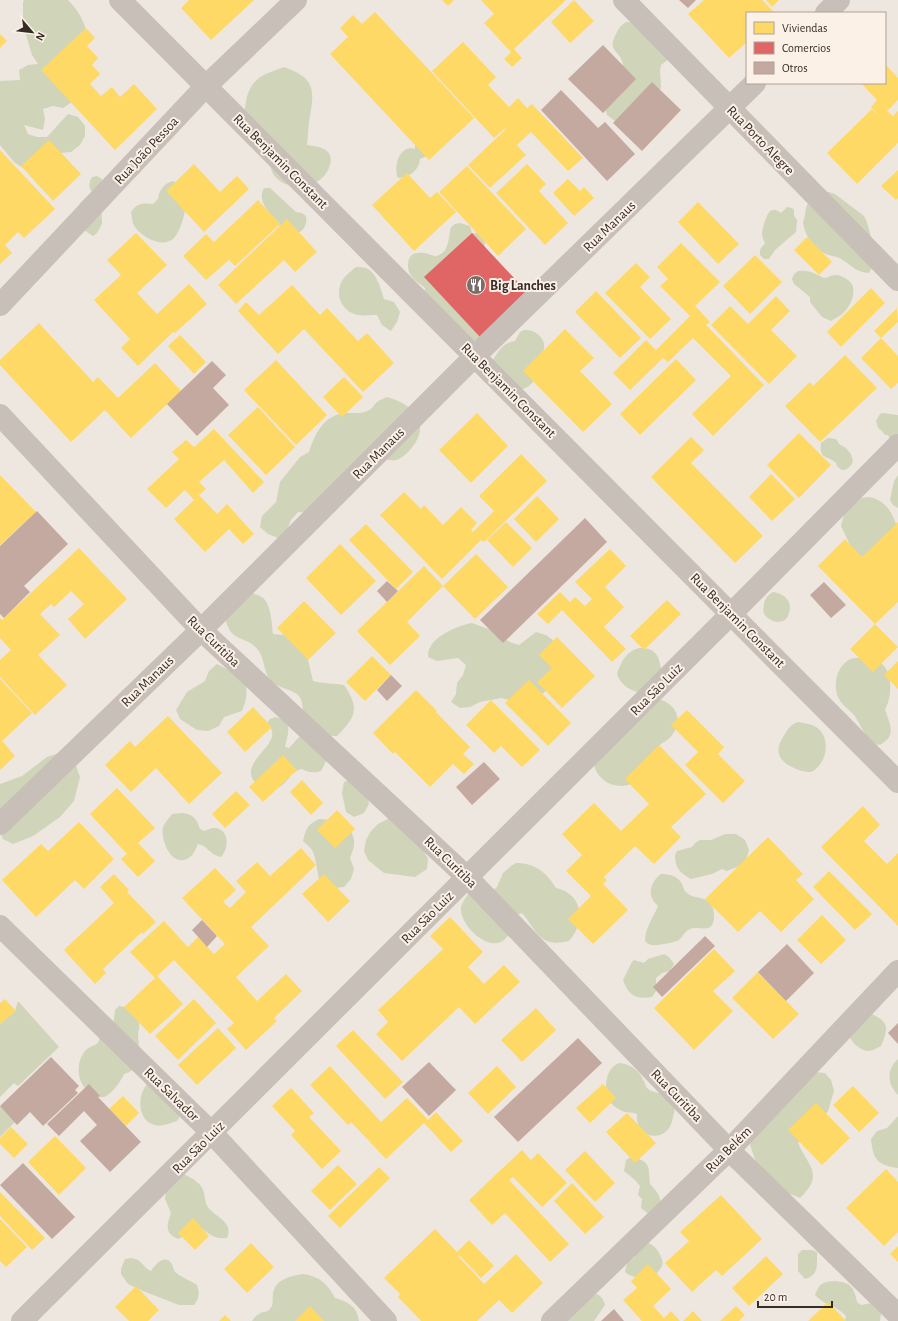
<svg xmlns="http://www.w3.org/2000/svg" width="898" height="1321" font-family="'Alegreya Sans',sans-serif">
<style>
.green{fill:#d0d4b8}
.homes{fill:#ffd966}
.shops{fill:#e06666}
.building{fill:#c4a9a0}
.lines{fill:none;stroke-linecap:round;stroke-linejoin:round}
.minor{stroke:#c8bfb9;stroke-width:22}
.tertiary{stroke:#c8bfb9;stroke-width:22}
.labels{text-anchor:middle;stroke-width:4;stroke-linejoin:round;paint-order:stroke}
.street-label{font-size:14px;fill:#382c27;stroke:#fbf1e7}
.poi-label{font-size:14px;font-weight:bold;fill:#382c27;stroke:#fbf1e7;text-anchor:start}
</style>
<rect width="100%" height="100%" fill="#eee7e0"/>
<g class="green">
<path d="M24,0h44c10,10 18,23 19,37l-15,65 -9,6 -10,-2 -10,3 2,10 -2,11 -19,-5 4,9 9,3h10l21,-23 10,3 7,9v10l-5,9 -9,7 -10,1 -38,15 -9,-6 -14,-17v-64l20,-1 -1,-10 9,-5 10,-1 -6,-9 -9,-31v-22z"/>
<path d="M626,22h11l37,33 -13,10 -1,5 1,17 -4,10 -42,24 -8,-6 -3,-10 19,-40c-2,-15 -17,-13 -7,-31 2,-5 5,-9 10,-12z"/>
<path d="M284,67c34,12 30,25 25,55 -1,8 -1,15 -2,23 14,2 29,4 22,23 -9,22 -43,25 -56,6 -2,-4 -2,-8 -4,-12 -2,-5 -6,-10 -9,-16 -4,-6 -14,-19 -15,-26 -1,-6 0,-13 1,-19 5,-24 17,-26 38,-34z"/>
<path d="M415,141l16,13 -11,5c-1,12 -11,18 -22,19 -5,-12 2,-34 17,-29z"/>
<path d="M97,176l5,3v6l-1,17 1,22 -5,9 -4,3 -9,-6 -8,-19 5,-9 11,-10c-4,-6 -3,-9 0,-15z"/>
<path d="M173,181l5,3 9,19c-3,11 -5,26 -13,35 -11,11 -32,-1 -39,-11 -3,-4 -3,-10 -4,-15 6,-9 12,-9 22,-8l5,-5c1,-9 6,-16 15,-18z"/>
<path d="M264,188h6l26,24 6,1 4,3c1,5 0,8 -2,12 -6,10 -19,1 -26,-3l2,-1c-9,-9 -24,-23 -16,-36z"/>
<path d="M820,192h9l6,2 29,22c5,7 12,41 9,49 0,2 -3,6 -4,8 -12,0 -19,-9 -28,-14 -4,-3 -10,-3 -15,-5 -13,-6 -21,-18 -23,-32 2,-5 2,-8 3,-14 2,-7 8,-11 14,-16z"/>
<path d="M787,207l5,1 2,2v6l3,4 -1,12 -21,18 -6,9h-5l-4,-4c0,-6 0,-7 5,-11 -1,-3 -3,-7 -3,-10 0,-3 1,-6 2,-10 3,-9 6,-20 17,-11z"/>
<path d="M460,223l10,3 2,7h8l5,9 -1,12 4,57 -9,28 -9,3 -46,-43 1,-11c-4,-4 -9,-6 -12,-10 -3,-3 -5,-7 -5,-12 0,-11 5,-14 16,-13 5,0 10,5 15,2 11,-5 9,-18 12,-28l4,-3z"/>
<path d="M356,267c3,0 7,0 10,1 11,5 15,21 18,31l10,3 6,10 -3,10 -6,9 -9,-6 -5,-10c-6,0 -13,1 -19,0 -15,-3 -23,-18 -17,-32 3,-7 9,-11 15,-16z"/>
<path d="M798,271c11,-1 15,2 24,6 5,3 8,-3 14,-2 5,0 16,6 17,12 2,8 -3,20 -9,25 -3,4 -9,6 -13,9l-9,-4 -12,-15v-5l-16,-13 -2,-5 2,-5z"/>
<path d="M524,330c11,-1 22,8 20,19 -1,6 -3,11 -4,16 -2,7 -4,15 -10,20 -4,4 -9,4 -15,6l-23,-30c7,-10 10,-18 23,-20l5,-9z"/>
<path d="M387,397c28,8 46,28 22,54 -5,5 -11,11 -19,9 -3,0 -6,-2 -9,-3l-73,56 -10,-1 -7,8 -4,10 -9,8 -10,-4 -8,-7 2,-11 14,-14 4,-20 20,-25 9,-5c6,-19 16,-39 39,-39 7,0 15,1 21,-3 3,-1 5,-5 7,-7 3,-3 7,-4 11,-6z"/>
<path d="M883,413l15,2v22l-8,3 -2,-5h-3l-3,-4 -4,-3 -2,-7 4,-7z"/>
<path d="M828,438l8,1 3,5 7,4 5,6 2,7c-2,6 -9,13 -15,6 -4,-4 1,-2 -3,-5 -9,-7 -16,-3 -14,-19z"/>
<path d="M898,475v33l-5,-3 -3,-5 4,-19z"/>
<path d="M868,497c18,2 26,18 30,34l-36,26 -10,-8 -11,-23 4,-16 7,-7 10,-5z"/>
<path d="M245,591c6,2 13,3 18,7 8,6 9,27 10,36l20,2 15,14v10l5,21c11,3 20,2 31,4 16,23 12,32 -7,51 -4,0 -9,0 -12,-2 -5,-4 -17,-14 -20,-19 -4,-6 -1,-14 -7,-20 -7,-6 -20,-7 -27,-14 -8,-9 -6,-23 -13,-31 -13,-16 -27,-6 -33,-32z"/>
<path d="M773,592c13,2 21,11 15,24 -4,9 -17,7 -23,-1 -3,-3 -1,-8 -1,-12 2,-6 4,-8 9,-11z"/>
<path d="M472,623l19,7 19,12 9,3 17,-13 10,3 8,6c2,17 -1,38 -10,52l-31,8 -12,-3 -21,4 -10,5 -10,1 -9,-6 5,-8 1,-11 6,-8 3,-10 -8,-7 -21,3 -9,-4c0,-3 0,-7 2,-9 5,-13 30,-23 42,-25z"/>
<path d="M640,648c18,0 19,10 22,25l-20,20c-11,-2 -21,-7 -25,-19 4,-12 10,-24 23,-26z"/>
<path d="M867,657c5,2 11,4 15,7 11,9 10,35 3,45 3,11 12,25 -1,33 -2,2 -5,4 -8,2 -10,-4 -16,-21 -22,-29 -5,-6 -13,-10 -16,-18 -5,-11 -2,-28 9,-36 5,-4 14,-3 20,-4z"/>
<path d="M217,664l27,14c4,13 3,21 -2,33l-18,6 -5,9 -11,5 -11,-1 -17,-11 -4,-9 11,-18 18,-11 4,-10z"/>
<path d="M659,699c17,5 25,21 13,36 -4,6 -10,7 -14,12 -9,11 -17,24 -25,36 -15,8 -36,-1 -39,-19z"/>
<path d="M275,717c19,4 13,16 10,30l4,1 10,-11 6,-1 21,20v5l-5,10c-6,2 -13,2 -19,-2 -14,2 -14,19 -30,20 -4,0 -8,0 -12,-2 -3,-3 -7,-6 -8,-9 -7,-18 24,-32 20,-47 -1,-3 -3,-6 -5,-8l3,-4z"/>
<path d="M798,722c6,1 13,2 18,5 12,7 12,26 5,36 -3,4 -7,9 -12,9 -9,0 -28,-8 -30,-18 -2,-7 2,-14 6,-20 3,-6 7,-10 13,-12z"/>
<path d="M59,753l17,13 4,11 -6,24 -14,16 -27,19 -20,8 -10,-5 -3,-6v-49l22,-8 25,-19z"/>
<path d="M353,779l14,14 2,11 -5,9 -10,4 -8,-5 -4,-19 2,-11z"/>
<path d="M182,813c11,1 15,6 18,16l4,2c3,-1 7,-3 9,-3 16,-1 17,20 8,29 -11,-2 -13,-11 -23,-13 -2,4 -4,10 -8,13 -17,13 -30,-16 -27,-30 2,-4 6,-9 9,-13z"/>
<path d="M319,819l11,1 20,9c6,12 5,17 0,29l4,11 -3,10 -7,8c-34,5 -22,-17 -32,-37 -2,-3 -6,-6 -9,-9 3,-12 4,-16 16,-22z"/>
<path d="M388,819h11l24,31 5,9 -1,10 -12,8 -31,-4 -16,-13 -4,-9 2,-11 5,-9 7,-7z"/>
<path d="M725,834h11l9,6 4,10 -3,10 -4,5 -15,6 -5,-2 -10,5 -21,5c-11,-6 -16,-11 -16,-24l2,-4 15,-4 3,-4 5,-3h11z"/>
<path d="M516,863c19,0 30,9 40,25 27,6 30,34 13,53 -30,7 -31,-9 -47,-28l-5,2c-3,7 -6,19 -12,24 -16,15 -46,-14 -44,-32 1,-5 5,-9 7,-13l25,-4 4,-3 6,-14 8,-7z"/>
<path d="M661,874c8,0 17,2 21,10 1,2 2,7 4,8 9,10 29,0 28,26 -1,17 -16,7 -24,11 -5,2 -7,7 -11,11 -3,2 -22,6 -26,5 -4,0 -6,-2 -8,-4 0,-13 8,-23 13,-35 -2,-2 -5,-5 -6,-8 -4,-9 2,-19 9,-24z"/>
<path d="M664,954l5,3 5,7 -4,7 -8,2 -6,5v13l-4,6c-16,3 -24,-2 -29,-17l9,-18 2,-2 10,3 4,-4z"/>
<path d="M18,1001l41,46 -41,39 -4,-3 -14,14v-73l15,-13z"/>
<path d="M127,1005c4,5 11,12 12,18 1,5 -1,8 -1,12 1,16 7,33 -14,39 -2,6 -13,21 -20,23 -4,1 -7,-1 -11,-4 -2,-1 -6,-3 -8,-5 -9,-10 -8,-27 0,-37 3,-4 9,-5 13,-8l3,-9 12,-8 2,-16 4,-4 5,1z"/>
<path d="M869,1013c20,8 20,14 12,33 -4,2 -9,5 -13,5 -7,0 -17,-9 -19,-16z"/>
<path d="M898,1059v36c-11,-11 -12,-25 0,-36z"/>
<path d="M620,1063c10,1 20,8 23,17 2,2 2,6 4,8 5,5 14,5 19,6 3,4 7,9 8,13 1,3 0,7 -1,10 -4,28 -38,23 -36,-3 -5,-2 -8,-1 -12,-2 -5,-2 -11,-5 -14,-9 -9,-10 -6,-37 9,-40z"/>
<path d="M814,1072l11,1 6,7 3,11 -6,20 -13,18 -17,14c10,23 27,31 2,55l-12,-5 -31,-28 -7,-20 2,-10z"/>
<path d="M147,1084l33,32 -3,5c-7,2 -16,6 -22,4 -14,-3 -17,-20 -13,-32 1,-3 3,-6 5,-9z"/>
<path d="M0,1106l15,16 -15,15z"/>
<path d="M898,1116v52c-21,-3 -25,-9 -27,-29l6,-8 10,-3z"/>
<path d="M631,1157c21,5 17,9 19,27 6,6 10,11 11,21l-10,11 -10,-8 1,-9 -4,-4 2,-9 -5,-6 -11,-9 2,-11z"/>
<path d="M184,1174c9,5 18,9 20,19 1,4 1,9 3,13 6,10 28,16 20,32 -13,1 -16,-3 -26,-10l-23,11c-14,-6 -11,-14 -7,-26l-6,-14 1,-11z"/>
<path d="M648,1243c5,2 7,4 10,8 8,14 5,15 -5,26 -9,0 -21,2 -28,-5l1,-5 2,-5 6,-4 2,-5z"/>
<path d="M802,1250h10l5,2c0,13 2,23 -12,27l-7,-8v-17z"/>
<path d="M131,1258c12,2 11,9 20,13 4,-6 13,-17 20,-8 2,2 2,6 4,9 4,4 16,9 22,13 3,9 2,13 -3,20h-15l-36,-14 -15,-7 -7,-10v-5l4,-10z"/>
<path d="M303,1274c16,2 25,10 32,24 13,4 22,8 24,23h-107c2,-2 4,-6 7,-7 3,-3 8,-1 11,-5 4,-5 2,-9 3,-15 2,-15 18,-18 30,-20z"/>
<path d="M836,1281c15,2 18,6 21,21l4,3 10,-2 10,10 -1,8h-35l1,-5c-8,-10 -23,-11 -31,-21 5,-13 8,-13 21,-14z"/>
<path d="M596,1294c5,1 8,7 9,11l-11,16h-35z"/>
</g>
<g class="homes">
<path d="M189,0h65l-43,40 -30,-32z"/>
<path d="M442,0h12l-6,6z"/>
<path d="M481,0h85l-52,49 8,9 -10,9 -8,-8 7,-7 -27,-29 10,-9z"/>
<path d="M574,0l20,21 -24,22 -19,-21z"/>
<path d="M704,0h58l13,13h-28v29l-18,16 -41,-44z"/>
<path d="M766,0h13l-7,7z"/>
<path d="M375,12l99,106 -45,42 -99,-106 18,-17 -8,-9 13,-13 9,9z"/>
<path d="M86,28l9,10 -8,8 11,12 -6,7 8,9 -10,10 11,12 11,-9 8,10 14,-13 23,25 -42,41 -74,-80z"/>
<path d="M0,34l7,7 -7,7z"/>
<path d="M463,42l33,35 -8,8 21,22 9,-9 9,10 5,-4 51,54 -15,13 -37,-39 -14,13 -3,-3 12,13 -36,33 -22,-23 36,-34 1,-3 -11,10 -62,-67z"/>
<path d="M885,64l13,14v22l-11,11 6,5 5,-5v32l-41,41 -30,-31 45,-44 9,9 -10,-11 6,-7 -16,-17h24z"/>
<path d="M49,140l32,34 -28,27 -32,-35z"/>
<path d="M0,150l55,59 -31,29 -6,-6 -13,13 7,8 -12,11z"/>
<path d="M194,164l26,28 17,-16 12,13 -45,43 -38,-41z"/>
<path d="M527,164l19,20 -7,7 29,32 -23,22 -49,-52z"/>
<path d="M467,166l59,63 -28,27 -59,-64z"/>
<path d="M898,170v28l-2,2 -15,-14z"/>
<path d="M407,173l23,25 7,-6 19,20 -42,39 -42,-46z"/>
<path d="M568,179l12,12 4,-4 10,11 -20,18 -21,-23z"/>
<path d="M258,200l22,24 -45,42 -6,-6 -23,20 -23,-24 23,-22 8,8z"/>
<path d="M698,202l41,42 -21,20 -40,-42z"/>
<path d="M287,219l30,33 -22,20 -11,-12 -48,44 -18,-19z"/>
<path d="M136,233l31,32 -30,28 20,21 32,-30 18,20 -32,29 -2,-1 -35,34 -17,-18 9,-9 -36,-39 27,-25 -14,-15z"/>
<path d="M807,237l25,25 -13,13 -25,-25z"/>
<path d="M681,243l39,39 -25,24 15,16 -4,3 58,60 -51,51 -21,-22 39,-38 -38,-38 -25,24 -5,-4 -33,32 -17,-17 33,-33 10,10 34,-34 -30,-30 8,-7 -11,-12z"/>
<path d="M755,255l27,27 -32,32 -27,-28z"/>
<path d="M636,263l14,14 -10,10 31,32 -21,20 -45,-46z"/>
<path d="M292,285l28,30 7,-7 31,33 9,-8 27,30 -31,29 -59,-63 -26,25 -40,-43 8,-9 13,13z"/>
<path d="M871,288l14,15 -44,44 -14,-15z"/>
<path d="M596,291l45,47 -21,20 -45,-46z"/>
<path d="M776,296l14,15 -19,19 26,26 -28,28 -58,-59 19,-19 18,18z"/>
<path d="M897,308l1,14 -17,16 -7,-7z"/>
<path d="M39,323l54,59 5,-5 20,21 37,-35 26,28 -50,47 -26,-28 -34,32 -71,-77v-5z"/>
<path d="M565,329l29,29 -14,13 32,33 -29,28 -60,-61z"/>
<path d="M180,335l26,27 -12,12 -26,-28z"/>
<path d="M881,338l17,18v27l-7,6 -30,-31z"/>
<path d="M845,355l32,33 -57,54 -35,-36 25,-24 3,4z"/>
<path d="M676,359l20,21 -56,55 -20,-21z"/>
<path d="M276,360l51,55 -31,30 -52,-55z"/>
<path d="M344,377l19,20 -21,20 -19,-20z"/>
<path d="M258,407l37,40 -29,28 -38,-40z"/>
<path d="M477,413l31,33 -37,37 -32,-33z"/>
<path d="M214,429l50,53 -11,11 -29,-33 -25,22 7,7 -7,6 18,19 10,-10 27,30 -11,10 -14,-15 -24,23 -31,-33 20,-19 -9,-10 -19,18 -19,-19 32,-30 -7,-7 14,-12 8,7z"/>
<path d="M799,433l32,32 -32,33 -32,-33z"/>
<path d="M691,437l13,13 -13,13 72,73 -28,27 -84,-86z"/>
<path d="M521,454l26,27 -63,61 -3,-2 -39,39 -62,-64 24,-23 17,17 3,-4 19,20 18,-18 16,16 -6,7 2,2 21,-21 -15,-15z"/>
<path d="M771,474l24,25 -23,22 -23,-24z"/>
<path d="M0,475l36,37 -36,33z"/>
<path d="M537,496l22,23 -23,23 -22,-23z"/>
<path d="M506,522l26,26 -19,19 -26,-27z"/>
<path d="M898,522v80l-23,22 23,23 -25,25 -23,-23 25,-25 -57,-58 27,-27 17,18z"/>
<path d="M366,524l47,48 -17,17 -47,-49z"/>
<path d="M340,544l36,37 -35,34 -35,-37z"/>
<path d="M79,548l48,51 -42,40 -17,-20 16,-15 -13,-13 -17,16 -3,-3 -11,10 20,21 -22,20 29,30 -32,30 -35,-38v-17l11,-10 -11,-12v-20l2,2z"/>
<path d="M610,549l16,17 -21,21 19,20 -20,20 22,22 -14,13 -50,-52 -14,14 -11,-10 23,-22 10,10 5,-5 10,9 7,-7 -17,-17z"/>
<path d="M476,554l32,33 -33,32 -32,-33z"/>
<path d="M424,566l19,20 -36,36 13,14 -30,29 -33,-34z"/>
<path d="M667,600l14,14 -37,36 -14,-14z"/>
<path d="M304,601l32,32 -28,27 -31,-32z"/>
<path d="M557,637l38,39 -33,32 -25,-26 15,-14 -13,-13z"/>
<path d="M372,656l19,19 -26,26 -19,-19z"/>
<path d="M898,661v28l-14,-14z"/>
<path d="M0,679l32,34 -30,28 13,15 -15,14z"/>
<path d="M529,680l42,43 -23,23 -43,-43z"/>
<path d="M416,690l21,21 -1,1 34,35 -7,7 11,10 -10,10 -11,-10 -23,23 -35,-35 -2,2 -20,-21z"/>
<path d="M491,700l49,50 -18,17 -21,-21 -7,7 -28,-28z"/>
<path d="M253,707l19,20 -27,25 -18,-20z"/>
<path d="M687,710l37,37 -6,7 27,27 -22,22 -38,-38 13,-13 -27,-27z"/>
<path d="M168,716l54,57 -33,31 -33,-36 -25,24 -26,-27 25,-24 5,6z"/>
<path d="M659,745l47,49 -35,33 10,10 -27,27 -19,-18 -31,31 3,3 -4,4 25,26 -35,34 -25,-25 23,-23 -25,-25 16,-16 -20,-21 32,-31 27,28 28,-27 -24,-25z"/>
<path d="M283,755l14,15 -34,32 -14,-15z"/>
<path d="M302,780l21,23 -12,12 -21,-23z"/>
<path d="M117,788l38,40 -17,15 17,18 -17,16 -17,-18 6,-5 -37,-40z"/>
<path d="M236,791l14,14 -25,23 -13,-14z"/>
<path d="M863,806l17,19 -16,16 23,23 11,-11v73l-77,-79z"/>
<path d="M337,810l18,19 -20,19 -18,-18z"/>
<path d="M79,822l35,37 -30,30 -9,-9 -39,37 -34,-37 39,-36 7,7z"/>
<path d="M768,837l35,37 -7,6 18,19 -33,33 -21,-21 -22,21 -33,-33z"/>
<path d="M301,848l15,17 -65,62 18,19 -33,31 21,24 29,-27 16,17 -28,27 3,3 -31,29 -19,-21 7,-6 -60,-63 -17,16 26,28 -33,30 -26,-27 31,-29 -25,-26 34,-31 24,26 10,-10 16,17 11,-10 -43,-46 33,-30 21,22 -13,12 7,6 16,-16 -10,-11 21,-19 13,14z"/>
<path d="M829,871l43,43 -17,16 -42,-43z"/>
<path d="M114,874l15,16 -2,2 29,30 -13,12 -1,-2 -39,37 3,4 -11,11 -31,-34 50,-47 -14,-16z"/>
<path d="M324,874l26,27 -22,21 -26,-28z"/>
<path d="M822,915l24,25 -25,24 -24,-24z"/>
<path d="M450,917l33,35 -15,15 16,17 20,-19 16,17 -45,42 -16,-17 -57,54 -26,-27 12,-12 -10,-12 65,-61 -13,-13z"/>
<path d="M714,949l21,22 -22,20 20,20 -39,39 -40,-42z"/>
<path d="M758,972l41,42 -26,25 -41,-41z"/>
<path d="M5,999l11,12 -16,13v-21z"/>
<path d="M194,999l22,24 -38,37 -23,-24z"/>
<path d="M536,1008l20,22 -34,32 -21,-22z"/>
<path d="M218,1028l18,20 -39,37 -19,-20z"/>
<path d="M353,1030l50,52 -18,17 -49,-53z"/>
<path d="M330,1066l51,56 26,-24 21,22 8,-8 27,29 -12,11 -27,-29 -38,36 -35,-37 -3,3 -38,-40z"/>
<path d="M497,1066l19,21 -28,27 -20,-21z"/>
<path d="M603,1084l13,14 -26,25 -14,-15z"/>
<path d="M853,1086l26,27 -20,19 -26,-27z"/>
<path d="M291,1088l23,25 -5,4 32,34 -19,18 -31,-34 4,-4 -23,-25z"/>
<path d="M123,1096l16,17 -13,13 -17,-17z"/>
<path d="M816,1103l34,35 -28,27 -34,-35z"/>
<path d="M627,1113l29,30 -21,20 -29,-31z"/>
<path d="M11,1127l17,17 -14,14 -14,-14v-6z"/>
<path d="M55,1136l31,32 -27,27 -31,-33z"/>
<path d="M522,1150l9,10 7,-7 29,30 -25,24 -29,-30 -4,3 60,64 -19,18 -45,-49 -13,12 -23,-25z"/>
<path d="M585,1151l30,32 -20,19 -30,-32z"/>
<path d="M338,1165l19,19 -27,26 -19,-19z"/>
<path d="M379,1167l11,11 -50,50 -12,-12z"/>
<path d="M886,1169l12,13v50l-14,14 -38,-38z"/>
<path d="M572,1183l32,34 -19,17 -31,-33z"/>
<path d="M0,1192l45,46 -13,12 -32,-34z"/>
<path d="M721,1195l41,44 -40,37 -6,-6 -24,22 -27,-29 24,-22 -9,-9z"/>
<path d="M193,1218l16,18 -14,14 -17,-17z"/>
<path d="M0,1219l27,28 -21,20 -6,-6z"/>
<path d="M435,1229l22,23 12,-12 25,26 -13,12 -22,-23 -1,1 26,28 32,-30 27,29 -31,30 -13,-13 -22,21h-56l-23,-24 2,-3 -16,-16z"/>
<path d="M251,1243l23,24 -27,26 -23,-24z"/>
<path d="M898,1246v16l-8,-8z"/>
<path d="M766,1256l17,18 -34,32 -17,-18z"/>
<path d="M648,1264l23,25 -18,17 11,12 7,-7 9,10h-38l-19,-21 14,-12 -6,-7z"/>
<path d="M136,1286l23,24 -11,11h-19l-14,-14z"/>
<path d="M828,1302l18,19h-38z"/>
<path d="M310,1306l14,15h-29z"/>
<path d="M736,1306l9,9 -6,6h-19z"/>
<path d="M693,1311l9,10h-19z"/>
<path d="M225,1315l6,6h-12z"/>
</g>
<path class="shops" d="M472,233l55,59 -47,45 -56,-60z"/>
<g class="building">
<path d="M679,0h17l-8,8z"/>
<path d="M603,45l33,34 -33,34 -35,-34z"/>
<path d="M652,82l29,28 -39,41 -29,-28z"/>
<path d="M561,90l37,38 7,-6 30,32 -28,27 -66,-71z"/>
<path d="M212,361l14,14 -13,13 16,17 -32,31 -30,-32z"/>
<path d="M37,511l31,33 -44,42 6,6 -26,26 -4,-4v-68z"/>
<path d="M585,518l22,24 -104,101 -23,-23z"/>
<path d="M387,581l11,10 -11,11 -10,-11z"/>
<path d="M824,582l22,23 -15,13 -21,-23z"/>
<path d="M391,675l11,11 -15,15 -10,-11z"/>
<path d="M484,762l16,17 -28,26 -16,-18z"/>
<path d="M202,920l15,16 -10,11 -15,-17z"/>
<path d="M705,936l10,10 -53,51 -9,-10z"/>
<path d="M787,944l27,29 -28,28 -28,-29z"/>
<path d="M898,1023v21l-10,-11z"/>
<path d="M578,1038l24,25 -84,79 -24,-25z"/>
<path d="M51,1057l28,29 -4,4 3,3 -35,33 -13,-14 -13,13 -17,-19z"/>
<path d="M429,1062l27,28 -27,26 -27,-29z"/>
<path d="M89,1084l11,12 -2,1 43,45 -31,30 -30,-31 17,-16 -13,-14 -25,25 -12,-12z"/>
<path d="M23,1163l52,54 -23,22 -52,-54z"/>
<path d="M614,1309l10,12h-23z"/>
</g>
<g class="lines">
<g class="minor">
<path d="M624,0l274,280"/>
<path d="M826,13l13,-13"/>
<path d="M0,305l206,-219 90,-86"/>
<path d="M0,415l201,215 266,247 262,273 169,165"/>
<path d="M0,824l201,-194 274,-274 280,-273"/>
<path d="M0,926l212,207 174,188"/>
<path d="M22,1321l709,-707 167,-169"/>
<path d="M552,1321l177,-171 169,-179"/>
</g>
<path class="tertiary" d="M120,0l778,782"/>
</g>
<defs>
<symbol id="restaurant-disc" viewBox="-11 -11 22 22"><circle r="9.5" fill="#786d68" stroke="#fbf1e7"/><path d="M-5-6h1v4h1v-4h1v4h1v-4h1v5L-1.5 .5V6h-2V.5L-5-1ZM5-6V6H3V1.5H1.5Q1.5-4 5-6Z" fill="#fff"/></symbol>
</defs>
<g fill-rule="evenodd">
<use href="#restaurant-disc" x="465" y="274" width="22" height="22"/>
</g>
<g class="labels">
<g class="street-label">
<text transform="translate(761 140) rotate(46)" y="5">Rua Porto Alegre</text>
<text transform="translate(146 150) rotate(-47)" y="5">Rua João Pessoa</text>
<text transform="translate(281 161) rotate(45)" y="5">Rua Benjamin Constant</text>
<text transform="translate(609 226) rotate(-44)" y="5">Rua Manaus</text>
<text transform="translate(509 390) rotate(45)" y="5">Rua Benjamin Constant</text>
<text transform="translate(378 453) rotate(-45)" y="5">Rua Manaus</text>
<text transform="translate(738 620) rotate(45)" y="5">Rua Benjamin Constant</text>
<text transform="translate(214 641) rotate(44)" y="5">Rua Curitiba</text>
<text transform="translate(147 681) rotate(-44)" y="5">Rua Manaus</text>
<text transform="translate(656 689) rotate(-45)" y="5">Rua São Luiz</text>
<text transform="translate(451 862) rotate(44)" y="5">Rua Curitiba</text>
<text transform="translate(427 917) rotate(-45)" y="5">Rua São Luiz</text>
<text transform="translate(172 1094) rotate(44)" y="5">Rua Salvador</text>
<text transform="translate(677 1095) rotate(46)" y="5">Rua Curitiba</text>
<text transform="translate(198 1147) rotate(-45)" y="5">Rua São Luiz</text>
<text transform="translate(728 1149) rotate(-45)" y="5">Rua Belém</text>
</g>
<g class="poi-label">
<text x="490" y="290">Big Lanches</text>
</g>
</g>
<rect x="746" y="12" width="140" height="72" fill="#fbf1e7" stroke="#ada29a"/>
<rect x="754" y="22" width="20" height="12" fill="#ffd966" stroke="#ada29a"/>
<text x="782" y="32" font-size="12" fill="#382c27">Viviendas</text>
<rect x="754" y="42" width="20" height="12" fill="#e06666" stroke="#ada29a"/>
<text x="782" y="52" font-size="12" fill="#382c27">Comercios</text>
<rect x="754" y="62" width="20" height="12" fill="#c4a9a0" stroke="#ada29a"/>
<text x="782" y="72" font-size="12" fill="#382c27">Otros</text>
<g transform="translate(32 32) rotate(118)" stroke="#fbf1e7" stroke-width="3" paint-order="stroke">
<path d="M0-3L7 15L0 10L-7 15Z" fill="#382c27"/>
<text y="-6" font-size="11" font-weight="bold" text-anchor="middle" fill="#382c27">N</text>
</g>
<path d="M758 1301v6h74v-6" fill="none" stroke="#382c27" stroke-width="2"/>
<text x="764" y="1301" font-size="12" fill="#382c27" stroke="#fbf1e7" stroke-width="3" paint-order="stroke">20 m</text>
</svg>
